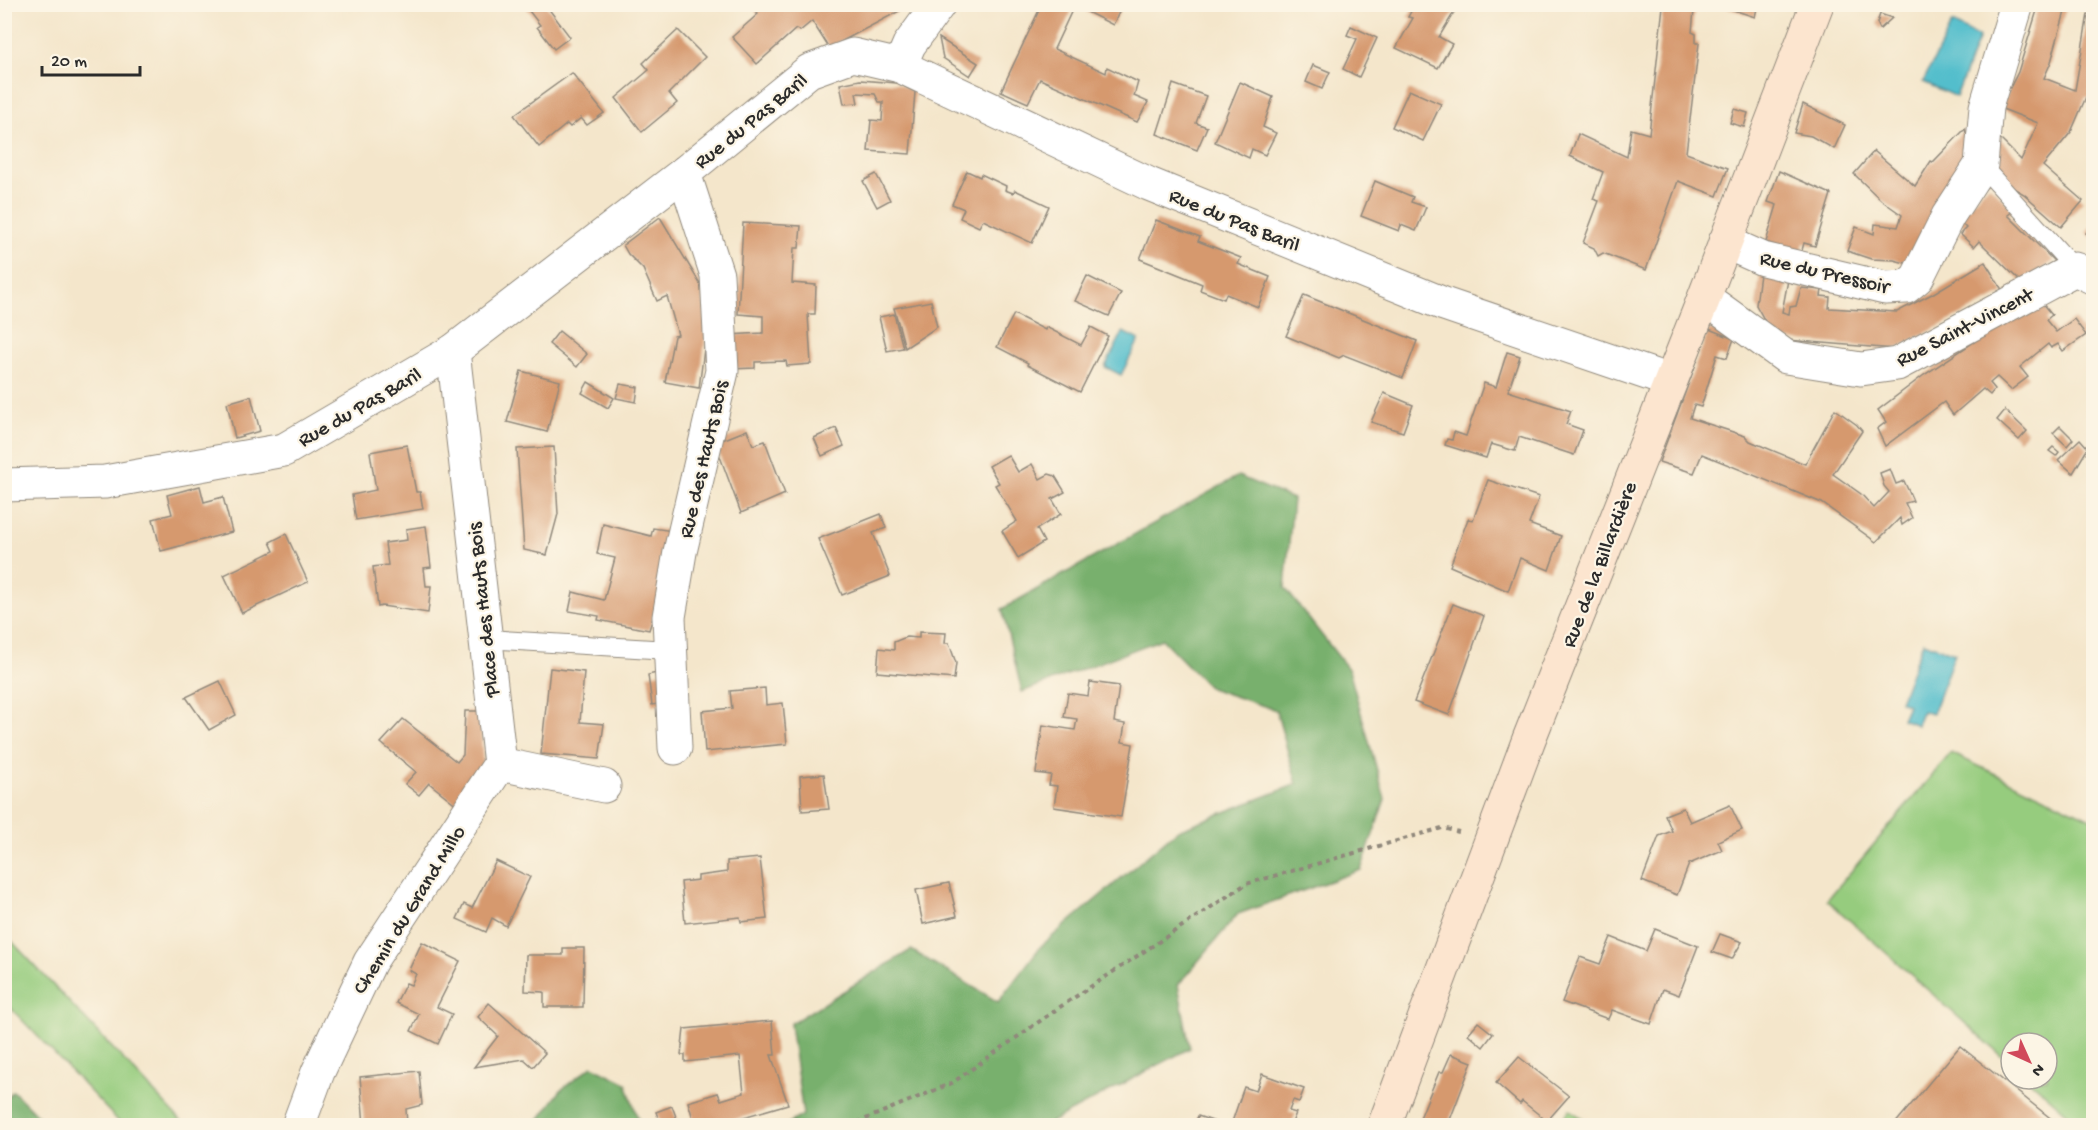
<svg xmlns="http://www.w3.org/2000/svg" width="2098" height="1130" font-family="'Gochi Hand',sans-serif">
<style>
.green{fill:#96cc7e;stroke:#607c54;stroke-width:1.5}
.forest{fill:#78b06d;stroke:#526e4c;stroke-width:1.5}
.water{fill:#52becc;stroke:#3e747c;stroke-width:1.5}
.building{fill:#d6996e}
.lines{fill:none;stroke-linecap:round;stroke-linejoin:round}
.lane-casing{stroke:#90887b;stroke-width:20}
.street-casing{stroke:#90887b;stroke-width:35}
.secondary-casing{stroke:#90887b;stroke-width:35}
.path{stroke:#90887b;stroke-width:4;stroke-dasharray:4.5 4.5;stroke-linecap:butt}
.lane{stroke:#fff;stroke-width:18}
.street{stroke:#fff;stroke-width:33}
.secondary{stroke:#fce5cf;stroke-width:33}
.labels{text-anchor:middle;stroke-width:4.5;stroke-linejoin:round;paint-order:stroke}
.street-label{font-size:21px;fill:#2b2b2b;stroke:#fcf5e5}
</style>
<rect width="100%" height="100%" fill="#fcf5e5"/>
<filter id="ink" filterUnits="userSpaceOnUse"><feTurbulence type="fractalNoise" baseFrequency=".0167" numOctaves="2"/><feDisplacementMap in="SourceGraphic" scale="12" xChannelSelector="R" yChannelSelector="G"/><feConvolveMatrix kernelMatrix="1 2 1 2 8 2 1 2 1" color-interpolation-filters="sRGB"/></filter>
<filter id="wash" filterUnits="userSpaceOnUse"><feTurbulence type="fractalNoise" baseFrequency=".008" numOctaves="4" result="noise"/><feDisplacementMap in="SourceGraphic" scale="24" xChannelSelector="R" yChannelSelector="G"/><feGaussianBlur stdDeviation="1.35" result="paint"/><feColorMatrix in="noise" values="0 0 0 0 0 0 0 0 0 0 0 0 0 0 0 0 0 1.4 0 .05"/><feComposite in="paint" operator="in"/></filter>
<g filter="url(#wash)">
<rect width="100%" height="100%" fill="#f4e6cb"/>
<g class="green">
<path d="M1951,753l142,67v305h-13l-52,-46h19v-36h-36v21l-184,-164z"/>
<path d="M4,933l181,192h-63l-117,-123z"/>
<path d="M1570,1109l20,16h-32z"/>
</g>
<g class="forest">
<path d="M1238,476l55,23 -8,89 64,82 36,129 -24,71 -123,44 -60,71 12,63 -144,77h-260l17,-10 -13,-91 121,-74 87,52 43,-56 137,-116 119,-46 -21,-74 -66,-22 -48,-49 -140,53 -20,-83z"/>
<path d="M592,1066l34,17 14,42h-105l26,-35z"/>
<path d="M13,1091l34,34h-42v-25z"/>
</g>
<g class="water">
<path d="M1952,23l27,14 -23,60 -33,-15z"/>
<path d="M1123,332l16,8 -18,35 -16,-8z"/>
<path d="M1923,642l32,11 -23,61 -10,-3 -5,14 -15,-6 6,-14 -8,-4z"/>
</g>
<g id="blocks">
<g class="building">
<path d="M529,4h16l25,33 -16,12 -17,-22 3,-2 -14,-18z"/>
<path d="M762,4h54l3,4 6,-3h81l1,2 -78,41 -17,-27 -12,10 -4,-2 -39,35 -25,-27 26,-23 -3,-3z"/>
<path d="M1042,4h24l7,4 -19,41 52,24 1,-6 31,15 -4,14 14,6 -11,20 -97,-43 -12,24 -27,-12z"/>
<path d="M1085,4h38l-10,21 -26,-13z"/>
<path d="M1415,4h44l-20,33 13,7 -14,24 -42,-20 17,-30 -5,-1z"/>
<path d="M1715,4h43l-3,13z"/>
<path d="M2039,4h13l14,4 -15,54 -7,16 31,12 13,-76 6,1v83l-8,-1 -15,35 -28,34 40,35 -22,26 -37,-33 -21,-12 -12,-23 4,-25 26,26 17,-37 -38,-15 18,-36z"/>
<path d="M1663,6l31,4 -2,22 4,2v9h3l-13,110 42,15 -11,28 -39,-15 -32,89 -43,-17 -5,3 -4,-8 -11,-5 16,-42 -6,-2 10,-27 -33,-16 8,-22 49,23 4,-28 18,5z"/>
<path d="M1880,14l12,4 -12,11 -3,-6z"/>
<path d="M1351,26l26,12 -18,39 -16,-8 14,-30 -10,-4z"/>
<path d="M678,30l27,27 -36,36 8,10 -35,29 -26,-34 33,-28 -6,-7z"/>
<path d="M939,38l39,25 -8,13 -27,-18z"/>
<path d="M1313,65l17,7 -8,17 -16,-7z"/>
<path d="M572,73l32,40 -17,12 -6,-7 -11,9 -3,-3 -28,23 -25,-32z"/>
<path d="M860,80l37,3 18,9 -5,62 -42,-3 3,-31 11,1 1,-19h-4l-4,-8 -19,-1 2,10 -14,1 -4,-20z"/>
<path d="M1240,82l33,15 -10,30 13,6 -11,22 -13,-6 -3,9 -34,-16z"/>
<path d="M1173,84l33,12 -10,27 11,4 -10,23 -40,-16z"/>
<path d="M1409,90l32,14 -18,37 -31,-14z"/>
<path d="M1803,104l42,21 -11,24 -23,-13 -17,-3z"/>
<path d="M1734,109l14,4 -4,14 -14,-4z"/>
<path d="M1965,129l8,28 -56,109 -23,-6 -23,-1 -24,-8 9,-24 18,7 1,-10 23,3 4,-12 -21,-15 -27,-26 20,-23 41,35 16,-25 2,1z"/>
<path d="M967,171l13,6 1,-3 25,12 -1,4 8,3 2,-3 34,16 -17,37 -49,-23 -4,7 -19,-9 4,-9 -12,-5z"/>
<path d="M1779,171l52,23 -16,52 -11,-3 -3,11 -35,-12 11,-37 -9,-3z"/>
<path d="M876,174l14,26 -13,7 -14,-26z"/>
<path d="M1375,181l38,16 -2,5 15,5 -10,24 -15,-6 -2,6 -38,-15z"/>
<path d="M1989,185l25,25 -6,5 46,46 -31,23 -44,-43 -5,6 -14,-13 6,-6 -10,-10z"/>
<path d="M660,217l42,70 5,39 -8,62 -34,-6 9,-46 4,-1 -11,-39 -10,5 -14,-32 -15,-15 -5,-9z"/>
<path d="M1156,220l44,17 -2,4 43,17 -3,6 32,13 -12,30 -32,-13 -2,5 -24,-9 2,-6 -62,-25z"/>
<path d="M743,223l58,3 -2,22h-5l-2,35 24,2 -1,29h-7l3,50 -24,2 -1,-5 -31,1v6l-24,1 -2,-34 34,-2v-17l-25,-2z"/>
<path d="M2094,223v16l-8,-6z"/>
<path d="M1985,262l19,31 -109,56 -120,-10 -19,-34 5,-39 27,14 -6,32 7,2 1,-7 6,-1 5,-18 21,2 -1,6 9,1 -1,11 68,4 35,-18z"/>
<path d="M1087,276l34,17 -12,23 -34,-15z"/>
<path d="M1304,295l113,46 -14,37 -59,-23 -5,3 -53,-22z"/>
<path d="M931,301l6,26 -32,21 -11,-40z"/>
<path d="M2040,301l12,14 -6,5 10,12 18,-13 12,16 -23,16 -5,-7 -7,4 -3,-4 -28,23 8,10 -17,13 -14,-13 -7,6 5,6 -5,6 -7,-6 -30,26 -9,-13 -59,44 -8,-17 9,-7 -8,-12 46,-35 98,-65z"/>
<path d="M894,314l9,34 -16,3 -8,-34z"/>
<path d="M1014,314l31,16 1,-3 35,18 10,-18 17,9 -28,56 -53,-27 1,-2 -31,-16z"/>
<path d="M1709,329l25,10 -7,19 -10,-3 -16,52 -7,-2 -4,13 55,18 5,5 55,23 30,-55 22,16 5,6 -29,43 28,20 13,14 15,-16 -5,-6 -4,-13 10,-4 6,15 8,-3 6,13 3,7 -8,2 7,15 -10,7 -2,-7 -24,24 -54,-39 -120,-49 -8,19 -35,-11z"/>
<path d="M559,331l28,23 -10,13 -28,-23z"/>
<path d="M1507,352l13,4 -12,35 63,20 -5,13 17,6 -9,25 -55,-18 -4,14 -24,-7 -5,14 -41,-13 2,-6 5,1 2,-8 12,4 18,-53 12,4z"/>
<path d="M521,371l39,10 -13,51 -40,-10z"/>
<path d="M588,382l26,16 -6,10 -26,-15z"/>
<path d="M620,384l18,3 -2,15 -20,-4z"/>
<path d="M1384,393l29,12 -10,27 -32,-10z"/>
<path d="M251,396l9,35 -25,7 -8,-35z"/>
<path d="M2005,410l22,21 -8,9 -22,-20z"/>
<path d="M2060,426l13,13 -6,7 -14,-13z"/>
<path d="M836,428l8,18 -22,10 -8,-18z"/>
<path d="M747,430l6,15 12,-4 20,53 -44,19 -26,-70z"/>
<path d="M2080,439l8,9 -15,25 -15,-13z"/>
<path d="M407,445l9,47h4l3,17 -67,11 -4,-25 24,-5 -6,-38z"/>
<path d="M554,447l4,67 -11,41 -23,-5 -7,-101z"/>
<path d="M2053,447l6,5 -3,4 -7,-5z"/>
<path d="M1008,455l10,17 14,-8 8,15 9,-5 6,2 10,16 -13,7 9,15 -24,15 7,13 -26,16 -16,-27 15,-10 -22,-36 4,-2 -10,-17z"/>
<path d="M1488,480l51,17 -10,27 32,12 -12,34 -29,-12 -12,33 -58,-25 18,-47 5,1z"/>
<path d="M200,486l4,16 19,-5 9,35 -71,19 -8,-32 19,-5 -5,-19z"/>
<path d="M881,514l5,14 -13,5 17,43 -48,19 -24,-56z"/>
<path d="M603,524l48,12 2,-8 27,4 -31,98 -51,-10 1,-4 -30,-5 4,-19 31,8 11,-42 -18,-4z"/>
<path d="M426,526l5,41 -7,1 2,18h5l-3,27 -46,-7 -4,1 -5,-40 15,-2 -3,-22 22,-3 -1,-11z"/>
<path d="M286,534l22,48 -66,31 -18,-38 50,-24 -4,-9z"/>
<path d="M1453,604l31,12 -35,99 -35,-13z"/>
<path d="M919,632l27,1 -1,10h4l7,20 -2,16 -77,-7 2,-24 15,2v-8l12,-5 13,1z"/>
<path d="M550,668l34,4 -4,50 24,2 -5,35 -58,-5z"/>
<path d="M665,671l5,31 -18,3 -4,-30z"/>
<path d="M220,681l16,34 -27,15 -23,-33z"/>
<path d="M1090,682l29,4 -5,36 11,2 -3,18 11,2 -12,73 -67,-10 3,-21 -8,-1 2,-10 -15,-2 7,-48 32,5 2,-11 -13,-2 4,-24 20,3z"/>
<path d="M765,688l1,17 17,-2 4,41 -82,8 -3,-41 30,-3 -2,-17z"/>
<path d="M465,711h13l3,16 3,57 -22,25 -33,-26 -10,12 -14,-11 11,-12 -35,-29 22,-24 54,43 6,-7z"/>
<path d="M824,774l5,35 -27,2 -2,-35z"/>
<path d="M1730,805l12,25 -24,11 4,9 -33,14 -12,31 -35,-14 17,-45 13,-5 -7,-16 18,-7 7,14z"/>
<path d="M760,858l7,61 -26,3 -1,-5 -55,6 -4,-41 17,-2v-4l29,-4v-11z"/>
<path d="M496,861l34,16 -24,49 -14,-8 -6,14 -29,-13 7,-15 8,4z"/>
<path d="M949,883l8,33 -34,8 -7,-34z"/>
<path d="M1655,929l43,17 -19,49 -16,-6 -12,35 -39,-14 -4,9 -46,-17 18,-45 20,7 11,-27 35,14z"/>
<path d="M1720,934l22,8 -10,17 -20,-7z"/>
<path d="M422,942l38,19 -23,46 15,7 -14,30 -27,-13 8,-17 -23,-11 10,-20 5,2 5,-11 -7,-4z"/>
<path d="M563,948h21l-1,59h-39v-15l-19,-1 1,-36h37z"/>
<path d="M489,1003l56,50 -12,14 -9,-8 -50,8 24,-31 -20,-19z"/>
<path d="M772,1021l3,34h-4l17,49 -72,21h-21l-7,-23 30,-9 3,7 23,-7 -4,-37 -55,6v-7h-4l3,-26z"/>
<path d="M1478,1022l15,12 -10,13 -15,-13z"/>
<path d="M1960,1046l99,79h-165z"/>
<path d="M1451,1054l21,8 -24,63h-5l-23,-7 19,-46h4z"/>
<path d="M1519,1057l50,39 -22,25 -25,-20 -2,3 -24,-21z"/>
<path d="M419,1071l3,34 -16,4 1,16h-43l-4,-48z"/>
<path d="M1262,1074l42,15 -5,13 -6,-2 -4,11 7,2 -5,12h-60l13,-38 12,4z"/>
<path d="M672,1106l7,19h-18l-5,-13z"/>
<path d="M1198,1116l26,9h-30z"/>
</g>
</g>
</g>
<g filter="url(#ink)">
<use href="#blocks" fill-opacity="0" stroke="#90887b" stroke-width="1.5"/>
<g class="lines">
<defs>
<g id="lane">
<path d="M1981,165l94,104"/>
<path d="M486,639l183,11"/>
</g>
<g id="street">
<path d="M900,66l9,-21 30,-41"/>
<path d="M1725,242l38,17 122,29 21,-1 11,-9 31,-62 33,-51 5,-58 31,-103"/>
<path d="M1702,303l15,4 69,50 75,12 36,-5 178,-95 19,9"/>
<path d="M453,351l47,413 104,22"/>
<path d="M4,485l101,-3 179,-32 169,-99 231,-178 125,-102 44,-16 47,11 249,118 295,120 226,77"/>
<path d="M675,748l-6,-131 11,-65 42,-181 -5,-96 -33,-102"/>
<path d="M298,1126l20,-54 52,-110 130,-198"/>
</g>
<path id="secondary" d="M1384,1126l145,-387 173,-436 115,-299"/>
</defs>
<use href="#lane" class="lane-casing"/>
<use href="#street" class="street-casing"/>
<use href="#secondary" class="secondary-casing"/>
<path class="path" d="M849,1126l103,-43 105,-74 189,-125 196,-56 17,4"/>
<use href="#lane" class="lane"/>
<use href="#street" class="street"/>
<use href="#secondary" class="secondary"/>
</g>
</g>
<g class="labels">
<g class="street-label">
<text transform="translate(750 120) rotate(-39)" y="7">Rue du Pas Baril</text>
<text transform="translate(1235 219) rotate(22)" y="7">Rue du Pas Baril</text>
<text transform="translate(1825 271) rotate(13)" y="7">Rue du Pressoir</text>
<text transform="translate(1964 326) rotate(-27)" y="7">Rue Saint-Vincent</text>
<text transform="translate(359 406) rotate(-30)" y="7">Rue du Pas Baril</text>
<text transform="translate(702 459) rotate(-77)" y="7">Rue des Hauts Bois</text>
<text transform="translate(1598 564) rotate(-69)" y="7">Rue de la Billardière</text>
<text transform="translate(482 610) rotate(-96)" y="7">Place des Hauts Bois</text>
<text transform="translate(408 909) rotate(-58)" y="7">Chemin du Grand Millo</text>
</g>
</g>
<rect width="2098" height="1130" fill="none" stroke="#fcf5e5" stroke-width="24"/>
<g transform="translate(2029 1061) rotate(135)"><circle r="28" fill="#fcf5e5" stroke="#a8a49b" stroke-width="1.5"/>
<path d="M0-4.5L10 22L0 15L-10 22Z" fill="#d1495b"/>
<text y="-9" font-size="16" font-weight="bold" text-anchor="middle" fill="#2b2b2b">N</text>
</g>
<path d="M42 66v9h98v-9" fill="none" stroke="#2b2b2b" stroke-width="3"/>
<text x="51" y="66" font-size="18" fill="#2b2b2b" stroke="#fcf5e5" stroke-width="4.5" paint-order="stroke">20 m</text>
</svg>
